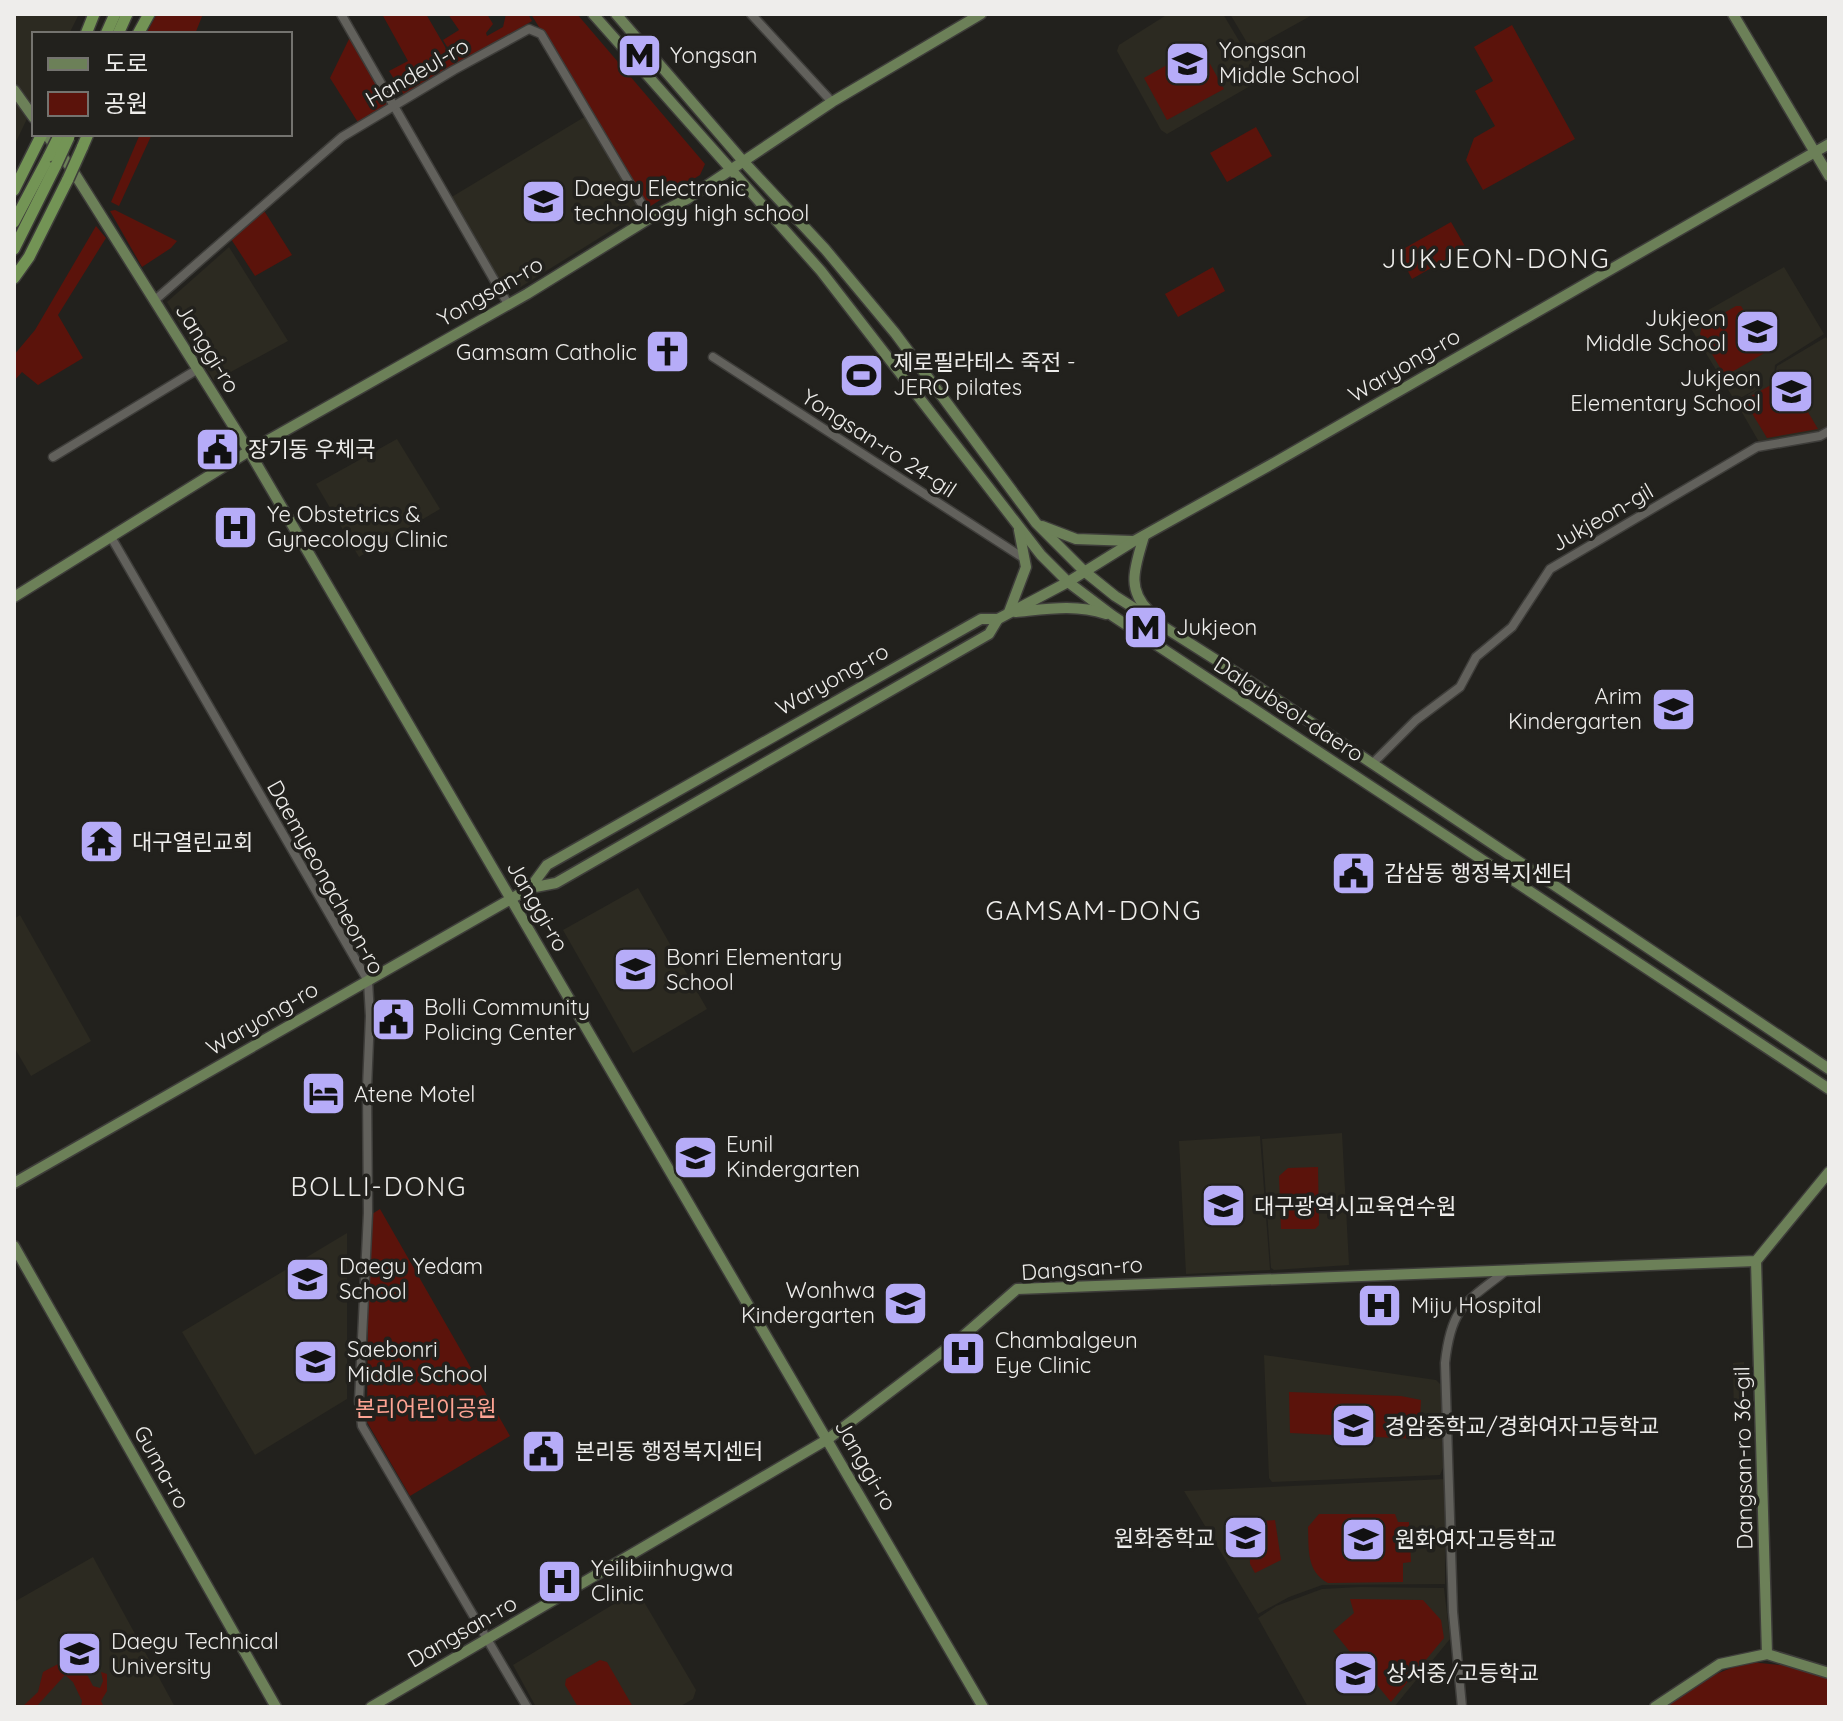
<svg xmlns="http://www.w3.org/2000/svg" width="1843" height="1721" font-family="Quicksand,'Noto Sans KR',sans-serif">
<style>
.built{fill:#2c2a21}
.green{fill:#5b130b}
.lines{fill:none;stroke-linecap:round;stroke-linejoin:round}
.minor-casing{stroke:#3e3d3a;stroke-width:11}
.major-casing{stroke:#3e3d3a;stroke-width:13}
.highway-casing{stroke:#3e3d3a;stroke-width:14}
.minor{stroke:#62615c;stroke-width:8}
.major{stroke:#6c8058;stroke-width:10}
.highway{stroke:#739455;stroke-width:11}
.highway-bridge-casing{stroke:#3e3d3a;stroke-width:14;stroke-linecap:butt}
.highway-bridge{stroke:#739455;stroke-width:11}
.labels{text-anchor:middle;stroke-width:7;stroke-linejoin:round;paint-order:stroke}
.poi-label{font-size:22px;fill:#eeedeb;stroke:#22211d;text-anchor:start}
.street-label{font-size:22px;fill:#eeedeb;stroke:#22211d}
.park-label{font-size:22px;fill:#fea393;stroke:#22211d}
.quarter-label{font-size:26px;letter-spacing:2px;fill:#eeedeb;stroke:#22211d}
</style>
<rect width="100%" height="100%" fill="#22211d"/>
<g class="built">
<path d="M14,14h65l-10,20h-35v70l-20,42z"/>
<path d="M1168,14h55l37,62 -3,6 -90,52 -6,-4 -44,-79 2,-6z"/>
<path d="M1230,14h84l-59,33 -6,-1z"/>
<path d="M586,116l51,89 -4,12 -114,71 -19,-5 -50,-85z"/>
<path d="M229,247l59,94 -74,40 -47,-79z"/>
<path d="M1784,267l40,67 -49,31 -1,14 3,-13 49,-29 3,6v82l-10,7 -60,10 -23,-40 28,-17 -29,16 -45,-74 6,-10z"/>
<path d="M397,439l43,70 -81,48 -43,-73z"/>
<path d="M638,888l69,121 -74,44 -70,-123z"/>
<path d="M20,915l71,126 -60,35 -17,-29v-128z"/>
<path d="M1342,1133l7,132 -75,5 -3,-2 -9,-129z"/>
<path d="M1260,1136l10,134 -84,4 -7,-133z"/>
<path d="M347,1233v166l-92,56 -73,-123z"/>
<path d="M1264,1355l172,25 5,5 2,83 -3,7 -168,7 -3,-4z"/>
<path d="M1744,1362l4,58h-14l-1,-57z"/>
<path d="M1445,1479v105l-123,1 -33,12 -31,17 -74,-123z"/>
<path d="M93,1557l82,150h-161v-105z"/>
<path d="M1360,1587l84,1 6,51 -56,68h-86l-50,-89 18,-12 46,-17z"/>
<path d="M637,1590l59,100 -3,9 -14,8h-143l-23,-42z"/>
</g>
<g class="green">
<path d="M157,14h46l-8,20h-49z"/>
<path d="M382,14h44l29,50 -51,31 -15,-24 19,-10z"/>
<path d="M448,14h39l6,10 -7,9 1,3 16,-9 3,-13h22l4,7 -74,44 -15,-25 16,-10z"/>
<path d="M531,14h46l128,150 -5,11 -51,32z"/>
<path d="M1512,25l63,114 -92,51 -17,-30 8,-22 21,-12 -20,-35 18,-10 -19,-34z"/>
<path d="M351,35l39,68 -31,21 -29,-46z"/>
<path d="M1200,46l24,43 -57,31 -23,-42z"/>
<path d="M1256,127l16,29 -45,26 -17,-29z"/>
<path d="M140,134h12l-33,72 -8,-4z"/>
<path d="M263,209l29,46 -37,21 -24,-37z"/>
<path d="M115,210l62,31 -6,7 -29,19 -32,-56z"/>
<path d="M1451,222l15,26 -54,31 -14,-27z"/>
<path d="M96,226l10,12 -48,77 25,43 -45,27 -16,-13 -8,9v-26l21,-25z"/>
<path d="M1213,267l12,24 -47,26 -13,-23z"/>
<path d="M1736,306h5l27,45 -43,25 -25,-42 2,-8z"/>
<path d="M1785,373l33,56 -51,9 -23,-38 34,-19 1,-5z"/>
<path d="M1318,1167l1,58 -4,4h-34l-2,-53 9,-8z"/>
<path d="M380,1209l130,227 -100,60 -43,-74 2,-206z"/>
<path d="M1289,1392l112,4 20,4 -2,39 -129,-6z"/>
<path d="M1319,1514h76l3,8h11l2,40 -8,1v19l-75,1c-22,-12 -19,-34 -20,-56z"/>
<path d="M1275,1520l6,40 -26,13 -5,-9 -1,-42z"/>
<path d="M1350,1599l73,1 18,20 3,18 -53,64 -58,-71 21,-18z"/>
<path d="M71,1657l8,2 14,27 7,2 3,-7 -2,-9 6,2v17l-6,10 2,4 -22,2 1,-6 -9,-19 -8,-7 -29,32h-14l16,-15 5,-20z"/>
<path d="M600,1660l7,2 26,45h-55l-13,-22 1,-6z"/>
<path d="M1750,1662l39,4 40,12v29h-165c29,-22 50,-35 86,-45z"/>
</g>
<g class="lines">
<defs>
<g id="minor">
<path d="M341,14l167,290"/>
<path d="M751,14l81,88"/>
<path d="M155,300l187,-163 112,-67 75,-41 12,5 109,184"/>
<path d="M713,357l312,202"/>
<path d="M53,457l145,-88"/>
<path d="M111,537l257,444 2,35 -3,72 1,125 -9,188 3,25 165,281"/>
<path d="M1372,764l44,-44 44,-33 16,-30 36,-30 38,-58 207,-122 63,-11 9,-5"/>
<path d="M1462,1707l-9,-95 -8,-249c6,-55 19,-60 61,-92"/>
</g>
<g id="major">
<path d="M593,14l228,257 220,284 27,27 45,34 716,473"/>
<path d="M616,14l126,146 83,89 70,84 141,190 48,48 31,25 128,81 586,392"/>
<path d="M1733,14l96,162"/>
<path d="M14,90l20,28"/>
<path d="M46,134l27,37 176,280 734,1256"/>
<path d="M1042,526l34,13 56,2"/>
<path d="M1144,536c-8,29 -19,52 5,75"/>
<path d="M14,597l235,-146 278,-157 123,-76 37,-19 145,-97 149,-88"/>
<path d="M1009,612l17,-45 -7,-37"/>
<path d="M1015,612c32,-3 60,-8 91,2"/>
<path d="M530,888l17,-23 434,-246h17"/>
<path d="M14,1183l516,-295 26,-5 433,-249 9,-15 70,-37 66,-41 138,-77 557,-320"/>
<path d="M14,1246l262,461"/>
<path d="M1756,1261l11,393"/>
<path d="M371,1707l457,-268 134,-102 55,-48 739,-28 73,-89"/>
<path d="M1655,1707l65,-43 47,-10 62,19"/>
</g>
<g id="highway">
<path d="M86,34l8,-20"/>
<path d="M106,34l9,-20"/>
<path d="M118,34l9,-20"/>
<path d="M138,34l11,-20"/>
<path d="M82,148l6,-14"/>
<path d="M14,190l28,-56"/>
<path d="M14,222l35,-66"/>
<path d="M14,249l42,-84"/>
<path d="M14,278l15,-21 39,-78"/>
</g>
</defs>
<use href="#minor" class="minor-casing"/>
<use href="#major" class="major-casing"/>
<use href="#highway" class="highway-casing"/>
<use href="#minor" class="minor"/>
<use href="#major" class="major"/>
<use href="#highway" class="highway"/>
<defs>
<g id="highway-bridge">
<path d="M49,156l11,-22"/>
<path d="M56,165l13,-28"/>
<path d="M68,179l14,-31"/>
</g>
</defs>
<use href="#highway-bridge" class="highway-bridge-casing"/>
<use href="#highway-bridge" class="highway-bridge"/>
</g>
<defs>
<symbol id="metro-square" viewBox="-11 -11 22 22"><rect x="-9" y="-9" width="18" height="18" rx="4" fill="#b6acf8" stroke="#22211d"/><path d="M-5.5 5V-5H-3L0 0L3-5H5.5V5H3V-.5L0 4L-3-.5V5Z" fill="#111"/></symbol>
<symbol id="school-square" viewBox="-11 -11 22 22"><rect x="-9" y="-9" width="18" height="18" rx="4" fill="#b6acf8" stroke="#22211d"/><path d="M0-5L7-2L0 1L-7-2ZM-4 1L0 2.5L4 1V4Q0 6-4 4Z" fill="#111"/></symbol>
<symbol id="church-square" viewBox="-11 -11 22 22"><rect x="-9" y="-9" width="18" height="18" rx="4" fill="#b6acf8" stroke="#22211d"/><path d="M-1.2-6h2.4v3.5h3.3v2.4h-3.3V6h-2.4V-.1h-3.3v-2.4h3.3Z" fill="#111"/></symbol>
<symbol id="stadium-square" viewBox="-11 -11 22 22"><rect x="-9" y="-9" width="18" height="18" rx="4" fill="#b6acf8" stroke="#22211d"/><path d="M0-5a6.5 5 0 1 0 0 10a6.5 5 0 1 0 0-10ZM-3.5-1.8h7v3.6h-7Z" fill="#111"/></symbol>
<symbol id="civic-square" viewBox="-11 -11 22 22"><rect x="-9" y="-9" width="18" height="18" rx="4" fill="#b6acf8" stroke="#22211d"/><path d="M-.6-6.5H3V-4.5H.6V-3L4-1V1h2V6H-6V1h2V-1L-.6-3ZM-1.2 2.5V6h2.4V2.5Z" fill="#111"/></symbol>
<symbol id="hospital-square" viewBox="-11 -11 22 22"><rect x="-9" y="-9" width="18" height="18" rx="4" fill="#b6acf8" stroke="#22211d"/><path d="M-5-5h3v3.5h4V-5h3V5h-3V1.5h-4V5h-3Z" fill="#111"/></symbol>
<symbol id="temple-square" viewBox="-11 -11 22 22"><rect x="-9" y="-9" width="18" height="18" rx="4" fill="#b6acf8" stroke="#22211d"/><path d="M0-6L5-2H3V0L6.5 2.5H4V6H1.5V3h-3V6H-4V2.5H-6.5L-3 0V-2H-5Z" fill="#111"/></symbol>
<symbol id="hotel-square" viewBox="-11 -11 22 22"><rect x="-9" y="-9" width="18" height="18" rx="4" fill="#b6acf8" stroke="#22211d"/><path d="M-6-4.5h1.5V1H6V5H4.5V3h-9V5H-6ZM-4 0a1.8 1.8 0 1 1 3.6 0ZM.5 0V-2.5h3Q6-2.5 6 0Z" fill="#111"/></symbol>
<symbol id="university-square" viewBox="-11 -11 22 22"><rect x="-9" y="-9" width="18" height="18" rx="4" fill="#b6acf8" stroke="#22211d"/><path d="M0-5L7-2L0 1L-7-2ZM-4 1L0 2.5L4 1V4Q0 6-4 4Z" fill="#111"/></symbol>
</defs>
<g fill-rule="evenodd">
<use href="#metro-square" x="614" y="30" width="51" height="51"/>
<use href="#school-square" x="1162" y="38" width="51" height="51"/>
<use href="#school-square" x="518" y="176" width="51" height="51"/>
<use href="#school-square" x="1732" y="306" width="51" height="51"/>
<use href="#church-square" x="642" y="326" width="51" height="51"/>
<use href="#stadium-square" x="836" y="350" width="51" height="51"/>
<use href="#school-square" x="1766" y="366" width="51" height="51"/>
<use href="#civic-square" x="192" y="424" width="51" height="51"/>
<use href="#hospital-square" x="210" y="502" width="51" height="51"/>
<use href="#metro-square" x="1120" y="602" width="51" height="51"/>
<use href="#school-square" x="1648" y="684" width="51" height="51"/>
<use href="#temple-square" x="76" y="816" width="51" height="51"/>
<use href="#civic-square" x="1328" y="848" width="51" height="51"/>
<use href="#school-square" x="610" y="944" width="51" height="51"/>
<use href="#civic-square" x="368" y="994" width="51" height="51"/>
<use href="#hotel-square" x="298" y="1068" width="51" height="51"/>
<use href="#school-square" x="670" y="1132" width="51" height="51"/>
<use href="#school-square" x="1198" y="1180" width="51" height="51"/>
<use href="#school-square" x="282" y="1254" width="51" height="51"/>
<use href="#school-square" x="880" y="1278" width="51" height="51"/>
<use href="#hospital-square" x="1354" y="1280" width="51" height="51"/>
<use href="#hospital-square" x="938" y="1328" width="51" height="51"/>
<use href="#school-square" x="290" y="1336" width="51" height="51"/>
<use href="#school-square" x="1328" y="1400" width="51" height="51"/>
<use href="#civic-square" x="518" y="1426" width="51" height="51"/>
<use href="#school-square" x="1220" y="1512" width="51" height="51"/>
<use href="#school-square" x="1338" y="1514" width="51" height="51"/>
<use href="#hospital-square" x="534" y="1556" width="51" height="51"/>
<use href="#university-square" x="54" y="1628" width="51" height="51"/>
<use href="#school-square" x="1330" y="1648" width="51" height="51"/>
</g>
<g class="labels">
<g class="poi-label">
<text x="1219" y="58">Yongsan<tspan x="1219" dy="25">Middle School</tspan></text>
<text x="670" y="63">Yongsan</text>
<text x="574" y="196">Daegu Electronic<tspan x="574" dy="25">technology high school</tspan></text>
<text x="1726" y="326" text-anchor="end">Jukjeon<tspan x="1726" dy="25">Middle School</tspan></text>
<text x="637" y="360" text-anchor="end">Gamsam Catholic</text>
<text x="893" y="370">제로필라테스 죽전 -<tspan x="893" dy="25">JERO pilates</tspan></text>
<text x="1761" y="386" text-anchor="end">Jukjeon<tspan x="1761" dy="25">Elementary School</tspan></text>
<text x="248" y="457">장기동 우체국</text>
<text x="267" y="522">Ye Obstetrics &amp;<tspan x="267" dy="25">Gynecology Clinic</tspan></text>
<text x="1176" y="635">Jukjeon</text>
<text x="1642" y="704" text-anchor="end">Arim<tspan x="1642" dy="25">Kindergarten</tspan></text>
<text x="132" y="850">대구열린교회</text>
<text x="1384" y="881">감삼동 행정복지센터</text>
<text x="666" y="965">Bonri Elementary<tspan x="666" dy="25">School</tspan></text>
<text x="424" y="1015">Bolli Community<tspan x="424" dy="25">Policing Center</tspan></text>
<text x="354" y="1102">Atene Motel</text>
<text x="726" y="1152">Eunil<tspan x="726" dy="25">Kindergarten</tspan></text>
<text x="1254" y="1214">대구광역시교육연수원</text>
<text x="339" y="1274">Daegu Yedam<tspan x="339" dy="25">School</tspan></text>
<text x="875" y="1298" text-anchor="end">Wonhwa<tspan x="875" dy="25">Kindergarten</tspan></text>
<text x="1411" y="1313">Miju Hospital</text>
<text x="995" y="1348">Chambalgeun<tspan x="995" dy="25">Eye Clinic</tspan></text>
<text x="347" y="1357">Saebonri<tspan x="347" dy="25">Middle School</tspan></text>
<text x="1385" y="1434">경암중학교/경화여자고등학교</text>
<text x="575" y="1459">본리동 행정복지센터</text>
<text x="1215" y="1546" text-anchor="end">원화중학교</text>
<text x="1395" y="1547">원화여자고등학교</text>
<text x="591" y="1576">Yeilibiinhugwa<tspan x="591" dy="25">Clinic</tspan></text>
<text x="111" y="1649">Daegu Technical<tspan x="111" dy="25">University</tspan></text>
<text x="1386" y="1681">상서중/고등학교</text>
</g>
<g class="street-label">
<text transform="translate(417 72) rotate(-30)" y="8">Handeul-ro</text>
<text transform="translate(490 291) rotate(-30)" y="8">Yongsan-ro</text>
<text transform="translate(208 348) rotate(58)" y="8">Janggi-ro</text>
<text transform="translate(1404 365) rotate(-30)" y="8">Waryong-ro</text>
<text transform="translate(879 443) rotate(33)" y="8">Yongsan-ro 24-gil</text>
<text transform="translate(1602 517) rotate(-30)" y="8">Jukjeon-gil</text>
<text transform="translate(832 679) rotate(-29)" y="8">Waryong-ro</text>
<text transform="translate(1289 709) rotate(33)" y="8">Dalgubeol-daero</text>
<text transform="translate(326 877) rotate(61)" y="8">Daemyeongcheon-ro</text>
<text transform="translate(538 906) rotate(60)" y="8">Janggi-ro</text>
<text transform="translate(262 1018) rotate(-30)" y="8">Waryong-ro</text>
<text transform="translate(1082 1268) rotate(-4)" y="8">Dangsan-ro</text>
<text transform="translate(1743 1458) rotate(-91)" y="8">Dangsan-ro 36-gil</text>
<text transform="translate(866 1465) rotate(60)" y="8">Janggi-ro</text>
<text transform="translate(162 1467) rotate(61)" y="8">Guma-ro</text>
<text transform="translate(462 1631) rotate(-30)" y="8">Dangsan-ro</text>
</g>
<g class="park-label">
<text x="426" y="1416">본리어린이공원</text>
</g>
<g class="quarter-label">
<text x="1496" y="268">JUKJEON-DONG</text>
<text x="1094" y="920">GAMSAM-DONG</text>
<text x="379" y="1196">BOLLI-DONG</text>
</g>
</g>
<rect width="1843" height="1721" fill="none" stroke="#eeedeb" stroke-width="32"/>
<rect x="32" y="32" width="260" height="104" fill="#22211d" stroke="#74736f" stroke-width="2"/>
<rect x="48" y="58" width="40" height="12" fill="#6c8058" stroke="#74736f" stroke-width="2"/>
<text x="104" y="72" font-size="24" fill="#eeedeb">도로</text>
<rect x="48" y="92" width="40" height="24" fill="#5b130b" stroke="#74736f" stroke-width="2"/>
<text x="104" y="112" font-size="24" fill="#eeedeb">공원</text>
</svg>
